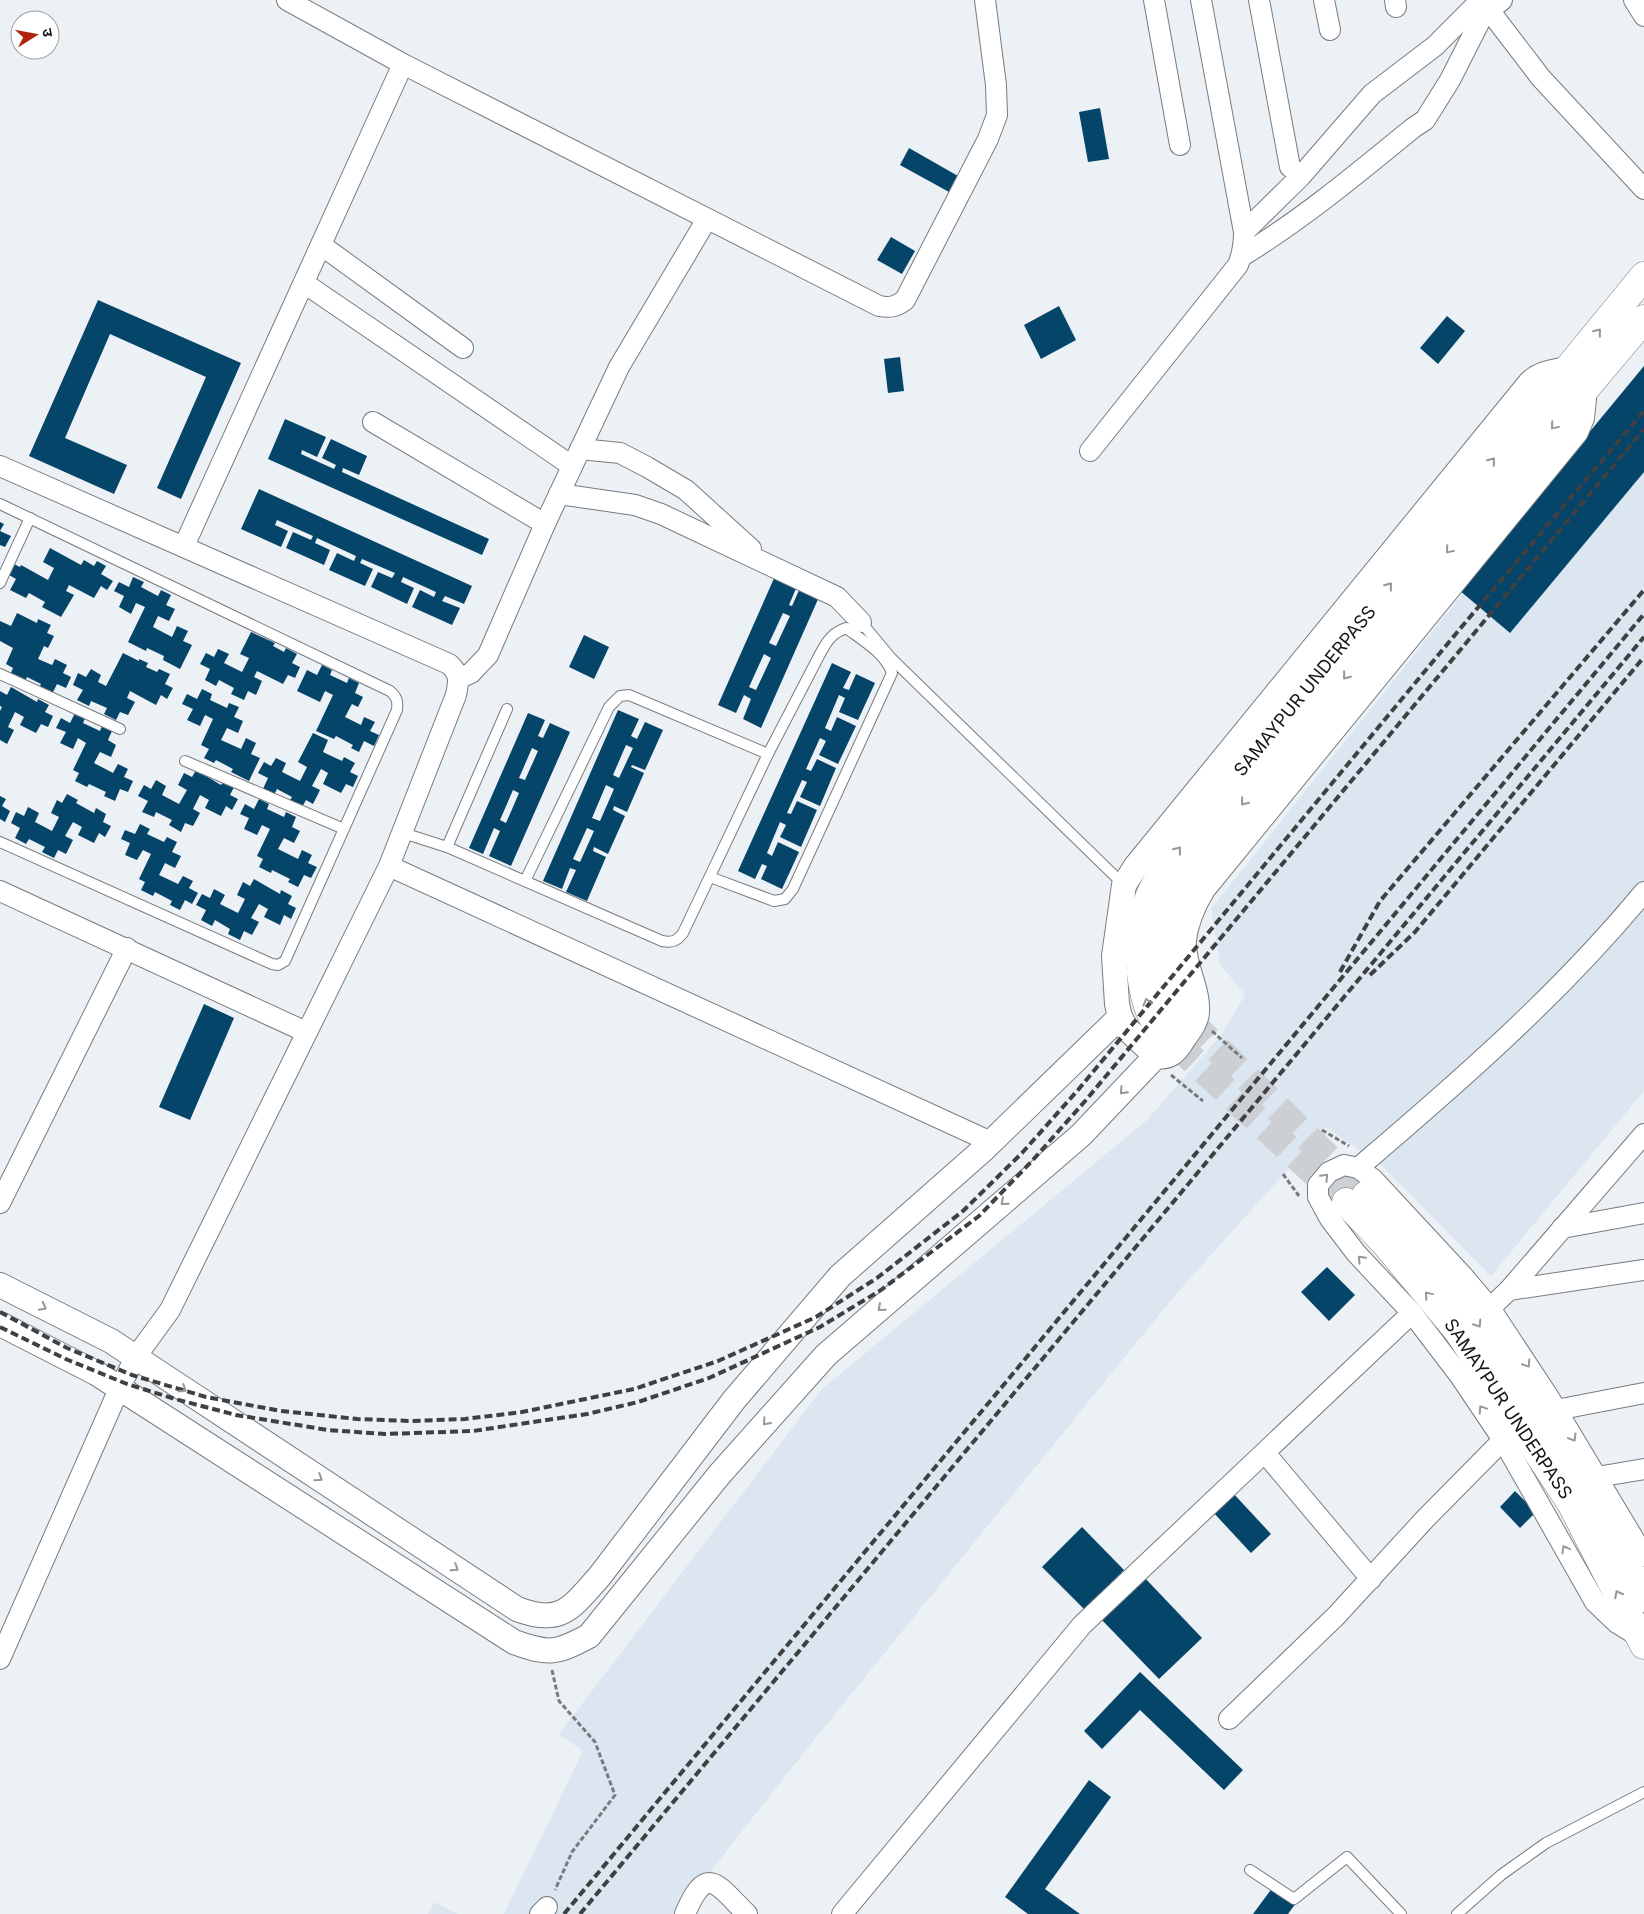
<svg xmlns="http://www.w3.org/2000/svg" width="1644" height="1914" font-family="Inter,'Noto Sans Devanagari',sans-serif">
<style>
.built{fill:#dbe6f0}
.building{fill:#05456a;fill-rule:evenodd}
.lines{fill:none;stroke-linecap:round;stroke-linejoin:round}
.secondary-tunnel{stroke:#ccd0d4;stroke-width:28;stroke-dasharray:28 14;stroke-linecap:butt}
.service-casing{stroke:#787c80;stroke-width:12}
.minor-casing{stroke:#787c80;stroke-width:22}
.tertiary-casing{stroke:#787c80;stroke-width:26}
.secondary-casing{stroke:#787c80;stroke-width:29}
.path{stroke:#787b7e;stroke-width:3;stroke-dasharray:5 2.5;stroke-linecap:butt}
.service{stroke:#fff;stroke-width:10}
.minor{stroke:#fff;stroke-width:20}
.tertiary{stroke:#fff;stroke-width:24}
.secondary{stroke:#fff;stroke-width:28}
.rail{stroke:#3e4042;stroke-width:4;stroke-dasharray:8 4;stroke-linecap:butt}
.oneway{stroke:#959697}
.labels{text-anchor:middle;stroke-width:5;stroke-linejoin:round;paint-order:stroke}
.street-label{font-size:18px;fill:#141617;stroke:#fff}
</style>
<rect width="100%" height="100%" fill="#ecf1f5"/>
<g class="built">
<path d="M1644,367v724l-153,185 -109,-110 -56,-39 -150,167 -371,457 -128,163h-173l79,-163 -24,-17 263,-345 325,-269 74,-85 24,-40 -25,-31 -9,-55z"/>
<path d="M434,1902l24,12h-30z"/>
</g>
<g class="building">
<path d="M1100,108l9,51 -21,3 -9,-50z"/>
<path d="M909,148l49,28 -9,16 -49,-27z"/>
<path d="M891,237l24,14 -13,23 -25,-14z"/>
<path d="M98,300l143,63 -60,136 -24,-11 49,-111 -96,-43 -45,104 62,27 -13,29 -85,-38z"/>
<path d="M1059,306l17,34 -35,19 -17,-34z"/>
<path d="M1447,316l18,15 -27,33 -18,-16z"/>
<path d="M900,357l4,34 -16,2 -4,-34z"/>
<path d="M1644,366v106l-134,161 -51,-43z"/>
<path d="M285,419l41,18 -9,20 -15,-7 -1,4 33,15 2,-4 -14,-7 9,-19 36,17 -8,19 -16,-7 -1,4 147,67 -7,16 -214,-96z"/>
<path d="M259,489l213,97 -8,18 -19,-8 -3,5 18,7 -8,17 -40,-18 8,-17 14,7 2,-5 -33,-15 -2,5 13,6 -7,16 -36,-17 7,-15 14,6 3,-5 -33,-14 -2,4 13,6 -8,17 -36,-16 8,-17 17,8 2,-5 -39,-18 -2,5 15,7 -6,15 -38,-17 7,-16 18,8 2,-4 -36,-16 -2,5 13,6 -7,16 -40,-18z"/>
<path d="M0,522l4,2 -4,7 11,5 -6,11 -5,-2z"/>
<path d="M50,548l31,17 3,-5 10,6 3,-5 9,5 -5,8 12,7 -6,9 -6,-4 -7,12 -25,-13 -3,6 8,4 -13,22 -19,-10 3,-5 -16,-9 -3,5 -16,-8 6,-11 -7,-4 5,-11 6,3 1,-2 27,15 6,-12 -11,-6z"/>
<path d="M775,576l22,10 -8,19 3,1 8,-18 19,9 -58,131 -18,-9 8,-20 -7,-4 -8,18 -18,-8zM783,613l7,3 -14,30 -7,-3zM764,654l7,4 -15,32 -7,-3z"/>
<path d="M133,577l11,5 -3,5 17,9 3,-6 10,5 -5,10 9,4 -6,12 -11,-5 -5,11 19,10 5,-11 11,5 -5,10 9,4 -12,24 -17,-9 1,-4 -17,-8 -1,3 -18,-9 17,-35 -9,-4 -5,11 -12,-7 5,-11 -10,-5 5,-9 10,5z"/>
<path d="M17,613l20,10 1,-4 13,6 -4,8 7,3 -6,12 -4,-2 -6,13 14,6 3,-6 12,6 -4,8 8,4 -5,11 -9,-4 -6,12 -13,-6 3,-6 -14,-7 -2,5 -15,-7 3,-7 -7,-4 7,-16 -13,-7v-20l11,5z"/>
<path d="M251,632l24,11 -2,3 11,6 2,-4 11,6 -5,9 8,4 -5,11 -7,-3 -5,9 -26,-13 -3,6 8,4 -6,14 -8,-4 -4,9 -13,-6 3,-6 -15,-8 -3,6 -11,-6 5,-11 -10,-5 6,-11 8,4 4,-8 11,5 -5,9 18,9 7,-14 -9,-4z"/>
<path d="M584,635l25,12 -15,32 -25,-12z"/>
<path d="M123,653l16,8v-2l9,4 -2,4 11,5 2,-3 11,5 -5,10 8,4 -6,11 -6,-4 -5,10 -26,-14 -3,7 8,4 -7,13 -8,-3 -4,8 -12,-6 3,-6 -16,-7 -2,5 -12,-6 6,-10 -10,-5 5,-12 8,4 5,-8 10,6 -3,7 8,4z"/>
<path d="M832,663l19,9 -8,16 6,2 7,-16 19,9 -17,37 -19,-8 6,-14 -6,-3 -14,33 6,3 6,-14 19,9 -18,38 -19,-9 7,-14 -6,-3 -14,31 5,2 6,-12 19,9 -16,38 -20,-9 7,-15 -5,-2 -15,33 4,1 6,-13 20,9 -16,37 -21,-10 6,-12 -6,-3 -13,31 5,3 6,-14 21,10 -17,37 -21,-10 6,-13 -5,-2 -7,15 -17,-8z"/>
<path d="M322,665l10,5 -2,5 17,8 2,-5 10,5 -4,10 8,4 -5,10 -6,-3 -7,13 16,8 3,-8 11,5 -5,9 9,4 -5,11 -10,-5 -5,11 -8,-4 2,-3 -17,-9 -2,3 -18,-8 17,-36 -8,-4 -5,11 -23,-11 10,-21 10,5z"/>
<path d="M11,687l26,15 1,-3 11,6 -4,7 8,4 -5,11 -7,-3 -5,9 -16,-8 4,-8 -9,-5 -7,15 6,3 -7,14 -7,-4v-29l2,-4 -2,-1v-15l7,4z"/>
<path d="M202,689l10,5 -2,6 17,8 2,-5 10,4 -5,10 9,4 -5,12 -11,-5 -6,12 20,9 5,-11 10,5 -5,11 9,4 -11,23 -18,-9 2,-3 -17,-9 -2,3 -10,-5 5,-9 -8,-4 12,-26 -8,-4 -5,11 -13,-6 6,-11 -11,-5 5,-10 10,5z"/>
<path d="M618,710l21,9 -8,17 6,3 8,-17 18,8 -18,40 -13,-5 -1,2 13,6 -17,39 -13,-6 -1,4 12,6 -17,38 -14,-7 -1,4 13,6 -19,44 -21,-9 10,-22 -6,-2 -8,21 -19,-8zM626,745l7,3 -14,30 -6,-3zM606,785l8,4 -14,32 -8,-3zM587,828l7,3 -14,31 -7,-3z"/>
<path d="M75,713l10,5 -2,5 17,8 2,-5 10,5 -4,9 8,5 -5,12 -11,-5 -6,11 19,10 5,-9 10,5 -4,8 9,4 -5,11 -8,-3 -5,12 -11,-5 2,-4 -17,-8 -2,3 -12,-6 4,-8 -6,-3 13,-27 -8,-5 -5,11 -13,-6 6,-11 -10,-4 5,-10 9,5z"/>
<path d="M528,713l17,7 -7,16 5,2 7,-15 20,9 -59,134 -22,-10 11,-25 -6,-3 -11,26 -14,-6zM532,748l6,3 -13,29 -6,-2zM513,790l6,3 -13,30 -6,-3z"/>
<path d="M313,733l15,7 -5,12 19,9 2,-4 11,6 -5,9 8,4 -5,11 -7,-3 -5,9 -18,-9 5,-11 -7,-4 -9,17 8,4 -7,14 -7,-4 -5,9 -12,-7 3,-5 -15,-8 -3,6 -11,-6 5,-11 -10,-5 6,-11 7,4 5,-8 10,5 -4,9 18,9 7,-14 -9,-5z"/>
<path d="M196,770l25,15 2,-3 11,5 -4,8 8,4 -6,11 -6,-4 -5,10 -16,-8 4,-8 -9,-5 -7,14 7,4 -7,13 -8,-3 -4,9 -12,-7 3,-5 -16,-8 -2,5 -12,-5 6,-11 -10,-5 6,-11 7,4 5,-9 10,6 -4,9 17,9 8,-14 -9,-5 6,-12 8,4z"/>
<path d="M67,794l11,6 -2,3 18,10 2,-5 10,6 -3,8 8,4 -6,11 -6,-4 -5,10 -16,-8 4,-8 -9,-5 -8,14 8,4 -7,14 -8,-4 -4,8 -12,-6 3,-5 -16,-8 -3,5 -11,-6 5,-10 -9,-5 5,-11 8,4 4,-9 11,6 -4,9 17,9 7,-14 -8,-4 6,-13 5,3z"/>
<path d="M0,796l6,3 -4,7 8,5 -5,11 -5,-3z"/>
<path d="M259,799l10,5 -2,5 17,8 2,-5 10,5 -4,10 8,4 -6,12 -10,-5 -6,11 20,10 4,-9 10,5 -4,8 9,4 -6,11 -7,-3 -6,12 -10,-5 2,-3 -18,-9 -1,3 -12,-6 4,-8 -6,-3 13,-27 -8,-4 -5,10 -13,-6 5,-11 -9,-4 5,-10 9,5z"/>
<path d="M140,824l10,5 -3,5 17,8 3,-5 10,5 -5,10 9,4 -6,12 -10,-5 -6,12 19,9 5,-8 10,5 -4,7 9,5 -6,11 -7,-4 -5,10 -10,-5 2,-4 -17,-9 -2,4 -12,-6 4,-8 -6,-3 12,-25 -8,-4 -6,10 -12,-5 5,-12 -9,-4 4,-9 10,4z"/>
<path d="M254,879l26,15 1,-4 11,6 -4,8 8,4 -5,11 -7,-4 -4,10 -16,-8 4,-8 -9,-5 -8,14 8,4 -7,13 -8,-4 -4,9 -12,-6 2,-5 -15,-9 -3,6 -11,-6 5,-10 -10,-5 6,-11 8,4 4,-9 11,6 -5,9 18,9 7,-14 -8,-4 6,-13 7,4z"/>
<path d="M204,1004l30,14 -44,102 -31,-13z"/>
<path d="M1327,1267l28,28 -26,26 -28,-29z"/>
<path d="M1515,1491l21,21 -16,16 -20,-21z"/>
<path d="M1232,1492l39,42 -20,19 -39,-42z"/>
<path d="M1082,1527l42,43 -39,40 -43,-43z"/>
<path d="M1143,1576l59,62 -43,41 -59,-61z"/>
<path d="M1140,1672l103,98 -19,20 -84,-80 -38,39 -18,-18z"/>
<path d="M1089,1780l22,17 -66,92 35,25h-52l-23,-17z"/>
<path d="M1273,1887l23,16 -8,11h-35z"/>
</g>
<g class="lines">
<g class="secondary-tunnel">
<path d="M1188,1020l178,175"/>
<path d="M1174,1042l172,160"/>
</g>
<defs>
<g id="service">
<path d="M0,504l390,187c7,6 8,10 7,19l-112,251 -7,4 -6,-1 -272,-122"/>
<path d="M0,583l30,-65"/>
<path d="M861,622l30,36 233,227"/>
<path d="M0,674l120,55"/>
<path d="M185,761l159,68"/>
<path d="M403,833l44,14 215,94c10,2 15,0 21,-8l85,-179 52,-100c7,-13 12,-21 26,-26 16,12 39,25 46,45l-99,216 -8,10 -11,2 -64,-24"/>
<path d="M447,847l60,-138"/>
<path d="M525,881l84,-174 11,-11 9,-1 139,59"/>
<path d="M1250,1870l44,29 53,-42 54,57"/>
<path d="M1457,1914l44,-39 45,-32 98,-51"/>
</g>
<g id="minor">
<path d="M287,0l116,64 476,242c11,2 17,1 26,-6l83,-161 9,-24 -1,-30 -11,-85"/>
<path d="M1154,0l26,145"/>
<path d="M1259,0l31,167"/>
<path d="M1324,0l6,30"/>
<path d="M1395,0l1,7"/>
<path d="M1634,0l10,16"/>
<path d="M1482,1l59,77 103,111"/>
<path d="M1244,232l57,-56 71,-82 63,-48 46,-46"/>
<path d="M321,245l142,103"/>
<path d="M1242,256c61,-37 116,-83 171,-128l12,-8 25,-40 32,-63 20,-17"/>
<path d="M304,283l268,183"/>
<path d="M373,422l172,102"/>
<path d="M580,449l40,4 27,14 39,23 65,59"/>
<path d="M1090,451l148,-186c5,-12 6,-21 6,-33l-43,-232"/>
<path d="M0,466l449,198c11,10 10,17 7,31l-67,171 -219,444 -35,48 -16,31 -119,270"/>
<path d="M559,494l76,11 26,9 176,83 24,25"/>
<path d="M184,546l219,-482"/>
<path d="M458,679l13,-6 17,-18 57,-131 74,-157 88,-148"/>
<path d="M389,866l602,276"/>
<path d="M0,891l306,141"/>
<path d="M1358,1168c101,-86 202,-174 286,-276"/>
<path d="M0,1203l127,-255"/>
<path d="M1562,1228l82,-15"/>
<path d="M1509,1290l135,-20"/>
<path d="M1490,1308l19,-18 135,-156"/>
<path d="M1556,1410l88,-17"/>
<path d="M1265,1453l106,126"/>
<path d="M1597,1477l47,-8"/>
<path d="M1640,1637l-23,-14 -22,-21 -92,-162 -43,-64 -48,-63 -56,-60 -26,-34 -12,-22v-12l11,-13 15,-7 14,3 15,11 90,97 27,32 58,88 96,160"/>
<path d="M1229,1719l107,-103 89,-97 78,-79"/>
<path d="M540,1914l7,-7"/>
<path d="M685,1914c22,-52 32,-29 62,0"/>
<path d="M842,1914l240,-289 330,-312"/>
</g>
<g id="tertiary">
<path d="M1567,369c-14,3 -27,4 -37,14l-394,483 -12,19 -10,71 3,48 3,13 6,11 30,28c13,2 18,-3 25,-13 5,-9 16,-20 16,-31 2,-23 -15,-48 -13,-72 2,-18 10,-36 19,-51l373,-457 6,-14 3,-29"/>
<path d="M0,1285l111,56 406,268c44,17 54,-1 82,-32l135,-177 106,-124 144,-127 136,-132"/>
<path d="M0,1324l96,49 418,269c35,13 43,11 75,-6l130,-161 107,-120 255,-220 75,-79"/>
</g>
<g id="secondary">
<path d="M1188,1020c-27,-22 -30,-69 -23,-101 4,-14 11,-26 17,-39l232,-288 230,-273"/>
<path d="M1174,1042c-6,-5 -12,-10 -17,-17 -17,-25 -21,-79 -14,-109 4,-17 12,-31 20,-46l230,-288 251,-306"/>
<path d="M1366,1195l40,38 67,84 120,181 51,100"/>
<path d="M1346,1202l39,41 73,88 113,172 73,142"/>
</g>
</defs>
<use href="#service" class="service-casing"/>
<use href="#minor" class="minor-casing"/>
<use href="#tertiary" class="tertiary-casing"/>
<use href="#secondary" class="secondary-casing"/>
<g class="path">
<path d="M1212,1031l30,27"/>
<path d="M1171,1075l32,26"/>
<path d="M1322,1130l27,16"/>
<path d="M1283,1174l16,22"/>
<path d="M552,1670l7,31 36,41 20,53 -43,57 -17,38"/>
</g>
<use href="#service" class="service"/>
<use href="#minor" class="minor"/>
<use href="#tertiary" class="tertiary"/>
<use href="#secondary" class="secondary"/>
<g class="rail">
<path d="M1340,972l40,-71 264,-311"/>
<path d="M1370,975l45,-43 229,-275"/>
<path d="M0,1312l67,36 65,27 74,22 75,14 76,8 54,2 54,-2 57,-7 112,-23 84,-28 98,-44 61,-39 86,-67 59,-58 56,-63 381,-460 185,-219"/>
<path d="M0,1327l68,33 59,24 48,15 61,16 92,15 57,4 88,-3 114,-17 51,-12 71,-24 111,-51 61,-37 98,-74 53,-55 54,-61 558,-671"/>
<path d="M564,1914l1080,-1300"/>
<path d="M580,1914l1064,-1277"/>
</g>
</g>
<defs><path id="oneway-chevron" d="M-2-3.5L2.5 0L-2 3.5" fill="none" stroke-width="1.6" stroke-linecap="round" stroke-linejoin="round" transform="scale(1.25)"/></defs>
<g class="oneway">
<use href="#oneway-chevron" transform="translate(1598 332) rotate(-51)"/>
<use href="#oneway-chevron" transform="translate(1554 426) rotate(130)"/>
<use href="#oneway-chevron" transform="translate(1492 461) rotate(-51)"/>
<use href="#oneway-chevron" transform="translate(1449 550) rotate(130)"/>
<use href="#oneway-chevron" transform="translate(1389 586) rotate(-51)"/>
<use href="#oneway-chevron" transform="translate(1346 676) rotate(129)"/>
<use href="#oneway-chevron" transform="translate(1244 802) rotate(129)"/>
<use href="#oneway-chevron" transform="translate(1178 850) rotate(-51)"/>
<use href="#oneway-chevron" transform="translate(1147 1002) rotate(-106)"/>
<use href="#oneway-chevron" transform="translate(1123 1091) rotate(133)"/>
<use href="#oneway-chevron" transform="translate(1325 1177) rotate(-47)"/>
<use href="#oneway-chevron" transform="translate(1004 1202) rotate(139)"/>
<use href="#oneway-chevron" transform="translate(1361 1259) rotate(-134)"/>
<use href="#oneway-chevron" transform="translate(1428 1295) rotate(-130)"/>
<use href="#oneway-chevron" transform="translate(43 1307) rotate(27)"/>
<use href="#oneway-chevron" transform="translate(881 1308) rotate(139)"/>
<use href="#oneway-chevron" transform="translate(1478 1324) rotate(57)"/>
<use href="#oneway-chevron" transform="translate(1527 1364) rotate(57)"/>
<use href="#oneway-chevron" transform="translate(183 1389) rotate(33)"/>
<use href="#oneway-chevron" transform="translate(1482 1409) rotate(-124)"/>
<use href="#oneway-chevron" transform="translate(766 1422) rotate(132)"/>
<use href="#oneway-chevron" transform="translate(1573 1438) rotate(59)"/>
<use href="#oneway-chevron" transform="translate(319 1478) rotate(33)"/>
<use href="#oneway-chevron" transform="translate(1565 1549) rotate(-119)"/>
<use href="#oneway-chevron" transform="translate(455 1568) rotate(33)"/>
<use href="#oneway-chevron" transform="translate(1618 1594) rotate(-117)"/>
</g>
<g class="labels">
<g class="street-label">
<text transform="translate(1305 691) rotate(-51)" y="6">SAMAYPUR UNDERPASS</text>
<text transform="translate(1508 1409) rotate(56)" y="6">SAMAYPUR UNDERPASS</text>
</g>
</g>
<g transform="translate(35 35) rotate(79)"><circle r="24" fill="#ffffff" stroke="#a1a2a2"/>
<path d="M0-4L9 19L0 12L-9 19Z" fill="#b1240b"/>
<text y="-8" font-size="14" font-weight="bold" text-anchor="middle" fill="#141617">उ</text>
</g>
</svg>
